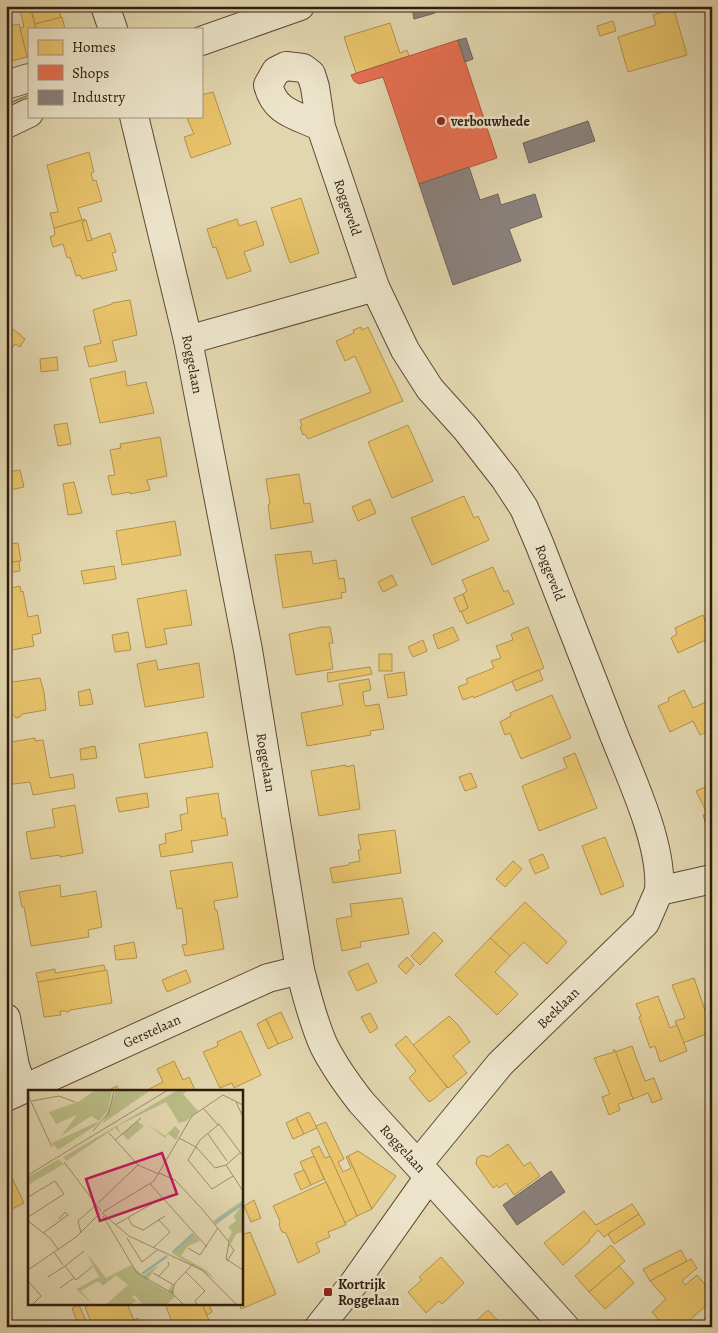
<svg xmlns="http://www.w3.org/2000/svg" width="718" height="1333" font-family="Alegreya,serif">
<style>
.green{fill:#babc85;stroke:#756c4a}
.homes{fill:#e9c46a;stroke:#b2924f}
.shops{fill:#e76f51;stroke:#b0563e}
.industry{fill:#8a817c;stroke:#6f635c}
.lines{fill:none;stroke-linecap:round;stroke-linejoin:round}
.minor-casing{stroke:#5c4a38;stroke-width:30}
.minor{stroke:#ece4ca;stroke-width:28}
.poi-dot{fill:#8f2418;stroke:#ece4ca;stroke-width:2}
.labels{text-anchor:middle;stroke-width:5;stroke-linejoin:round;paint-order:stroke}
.poi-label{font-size:14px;font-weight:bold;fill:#301c10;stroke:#ece4ca;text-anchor:start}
.street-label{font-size:14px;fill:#301c10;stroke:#ece4ca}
.inset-river{fill:none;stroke:#96b8b1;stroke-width:2.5}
.inset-road{fill:none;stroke:#9b8c6f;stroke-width:1}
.view{fill:#c2185b;fill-opacity:0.15;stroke:#c2185b;stroke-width:2.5}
.inset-edge{fill:none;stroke:#301c10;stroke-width:2.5}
</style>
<rect width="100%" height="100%" fill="#e2d6ae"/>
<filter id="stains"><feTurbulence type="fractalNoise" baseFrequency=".004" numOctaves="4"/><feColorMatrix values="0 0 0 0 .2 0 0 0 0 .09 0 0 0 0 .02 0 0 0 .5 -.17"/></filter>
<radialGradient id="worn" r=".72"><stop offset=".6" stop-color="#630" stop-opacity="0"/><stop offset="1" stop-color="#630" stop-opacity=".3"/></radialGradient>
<path class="green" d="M29,95v7l-23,12v-10z"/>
<g class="homes">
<path d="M19,6h11l6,23h-7v28h-2l-7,-29 4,-1z"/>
<path d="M30,6h28l3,12 -26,6z"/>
<path d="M674,9l13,46 -59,17 -10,-35 38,-12 -3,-10z"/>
<path d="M6,14l3,12 10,-2 8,33 -19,5 -2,-6z"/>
<path d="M62,17l3,12h-29l-1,-5z"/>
<path d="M613,21l3,10 -16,5 -3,-10z"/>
<path d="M390,23l10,30 7,-3 2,6 -53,17 -12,-36z"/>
<path d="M213,92l18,52 -40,14 -7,-21 10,-3 -8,-18h15v-21z"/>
<path d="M89,152l5,20 -3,1 2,8 3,-1 6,21 -24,7 4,12 -28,8 -4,-15 8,-1 -11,-47z"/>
<path d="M301,198l18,55 -29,10 -19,-55z"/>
<path d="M85,219l-3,3 5,19 23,-8 6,19 -4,1 5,17 -35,9 -2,-4 -4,1 -6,-19 -3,1 -4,-14 -10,3 -3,-10 5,-2 -1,-7z"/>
<path d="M237,219l2,7 17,-5 8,24 -20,7 7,19 -24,8 -11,-32 -3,1 -6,-19z"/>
<path d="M86,220l6,20 -5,1 -5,-19z"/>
<path d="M130,300l7,35 -25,6 5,20 -28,6 -5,-20 17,-4 -8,-33 19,-6v-1z"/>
<path d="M7,325l14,10v1l4,3 -5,8 -5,-3 -2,3 -7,-4z"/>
<path d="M361,327l1,3 6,-3 35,74 -95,38 -3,-5 -2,1 -3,-8 2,-1 -2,-6 71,-28 -16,-36 -10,5 -9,-20 18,-8 -1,-3z"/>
<path d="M57,357l1,13 -17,2 -1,-13z"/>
<path d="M125,371l2,15 19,-4 8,31 -54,10 -10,-44z"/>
<path d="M67,423l4,21 -13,2 -4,-21z"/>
<path d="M408,425l25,56 -41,17 -24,-56z"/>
<path d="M160,437l7,39 -20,4 3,10 -20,4v-2l-18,3 -4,-19 7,-1 -5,-25 11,-2 -1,-4z"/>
<path d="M20,470l4,17 -18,4v-19z"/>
<path d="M299,474l5,30 6,-1 3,19 -42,7 -3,-24 2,-1 -4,-25z"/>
<path d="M74,482l8,31 -14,2 -5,-31z"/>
<path d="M464,496l10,22 4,-2 11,24 -57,25 -21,-47z"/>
<path d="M370,499l6,14 -18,8 -6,-14z"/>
<path d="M175,521l6,34 -59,10 -6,-34z"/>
<path d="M6,537l1,7 11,-1 3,18 -15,2z"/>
<path d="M311,551l2,13 23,-4 3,19 5,-1 2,14 -5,1 1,5 -59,10 -8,-53z"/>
<path d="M19,561l1,10 -14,2v-10z"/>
<path d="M114,566l2,13 -32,5 -3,-13z"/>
<path d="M493,567l11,25 4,-2 6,14 -47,20 -6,-13 7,-3 -5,-14 4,-3 -5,-11z"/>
<path d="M392,575l5,10 -14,7 -5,-10z"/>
<path d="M20,586l1,6 2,-1 5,26 10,-2 3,18 -9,2 2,11 -27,5 -1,-62z"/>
<path d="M186,590l6,35 -28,4 3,15 -21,4 -9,-49z"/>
<path d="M463,594l5,14 -8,4 -6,-14z"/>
<path d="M703,615l9,22 -34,16 -7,-15 6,-4 -2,-6z"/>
<path d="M322,627h8l3,16h-4l4,26 -37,6 -7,-41z"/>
<path d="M453,627l6,13 -21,9 -5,-14z"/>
<path d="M528,627l16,41 -70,30 -1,-2 -10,4 -5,-13 10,-4 -2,-4 28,-11 -3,-7 10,-3 -5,-12 17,-6 -2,-6z"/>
<path d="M128,632l3,18 -16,2 -3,-17z"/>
<path d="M423,640l4,11 -14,6 -5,-10z"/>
<rect x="379" y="654" width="13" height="17"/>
<path d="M156,660l2,10 41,-7 5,34 -59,10 -8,-43z"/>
<path d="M370,667l2,7 -44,8 -1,-9z"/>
<path d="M539,670l4,10 -27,11 -4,-10z"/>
<path d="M404,672l3,23 -19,3 -4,-23z"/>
<path d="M40,678l4,14 2,18 -24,4 -2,3 -4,1 -3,-3 -7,1v-33z"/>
<path d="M369,679l2,11 -8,2 1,11 2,3 13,-2 5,25 -14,2 1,4 -64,11 -6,-33 42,-8 -4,-21z"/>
<path d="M90,689l3,15 -13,2 -2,-14z"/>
<path d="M684,690l9,18 19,-9v30l-12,6 -7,-14 -23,11 -12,-26 11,-5 -1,-3z"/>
<path d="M552,695l19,43 -50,21 -11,-26 -5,2 -5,-13 11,-6 -1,-3z"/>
<path d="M207,732l6,35 -68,11 -6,-34z"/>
<path d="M35,738v3l8,-1 7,38 23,-4 2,14 -42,7 -3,-13 -24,3v-42z"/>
<path d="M95,746l2,12 -16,2 -1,-11z"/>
<path d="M575,753l22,55 -58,23 -17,-45 45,-18 -4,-10z"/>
<path d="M346,765v2l8,-2 6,44 -41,7 -8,-45z"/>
<path d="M471,773l6,14 -12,4 -6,-14z"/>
<path d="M712,784v43l-4,2 -5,-14 4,-2 -11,-22z"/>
<path d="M147,793l2,14 -30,5 -3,-14z"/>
<path d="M218,793l4,25h3l3,17 -35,6 -2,-1 2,12 -32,5 -2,-12 7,-2 -1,-9 17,-4 -2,-15 8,-2 -2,-15z"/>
<path d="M75,805l8,48 -23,4v-2l-29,4 -5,-27 29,-5 -3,-18z"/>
<path d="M395,830l6,43 -68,10 -3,-15 19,-3v-2l11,-2 -2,-11h3l-3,-15z"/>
<path d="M605,837l19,49 -23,9 -19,-49z"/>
<path d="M543,854l6,14 -14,6 -6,-14z"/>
<path d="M513,861l9,8 -17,18 -9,-8z"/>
<path d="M232,862l6,35 -24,4 1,9h2l7,39 -39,7 -3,-11 5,-1 -5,-36 -5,1 -7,-38z"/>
<path d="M60,885l1,12 35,-6 6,36 -14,3 1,7 -58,9 -7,-39h-2l-3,-15z"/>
<path d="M402,898l7,36 -49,8 1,5 -19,4 -6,-32 16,-3 -2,-12z"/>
<path d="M525,902l42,40 -20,22 -23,-22 -14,14 -20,-18z"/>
<path d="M434,932l9,9 -23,24 -9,-9z"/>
<path d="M490,938l20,18 -15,16 23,22 -21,21 -42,-40z"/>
<path d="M134,942l3,16 -21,2 -2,-14z"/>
<path d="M407,957l7,8 -8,9 -8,-8z"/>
<path d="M368,963l9,19 -20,9 -9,-19z"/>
<path d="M104,965l1,6 -67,11 -2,-9 19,-4v4z"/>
<path d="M107,970l5,33 -42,7v1l-4,1 -1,-1h-5l1,4 -17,2 -6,-35z"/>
<path d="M186,970l5,12 -24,10 -5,-12z"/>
<path d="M694,978l11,32 7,-3v25l-29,11 -8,-22 10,-3 -13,-33z"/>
<path d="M658,996l12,32 7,-3 10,26 -27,11 -5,-16 -5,2 -11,-31 2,-1 -5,-12z"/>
<path d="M281,1012l12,26 -15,6 -12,-25z"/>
<path d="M370,1013l8,15 -8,5 -9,-16z"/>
<path d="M449,1016l10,10 11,16 -17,14 14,17 -19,15 -35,-43z"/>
<path d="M266,1019l12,25 -10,5 -11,-25z"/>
<path d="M241,1031l20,44 -27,13 -2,-5 -12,5 -17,-36 15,-6 -1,-4z"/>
<path d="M406,1036l41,51 -13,12 -5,3 -20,-24 7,-7 -21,-26z"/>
<path d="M632,1046l13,35 9,-3 8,21 -10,4 -4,-10 -15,6 -18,-47z"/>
<path d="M613,1050h2l18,49 -15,5 2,6 -11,5 -7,-18 8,-3 -16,-36 20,-6z"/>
<path d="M174,1061l9,19 6,-3 7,15h-46l-1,-3 14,-7 -6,-13z"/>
<path d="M117,1086l3,6h-15z"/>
<path d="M309,1112l8,16 -13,6 -8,-16z"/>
<path d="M296,1118l8,16 -11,5 -7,-16z"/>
<path d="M326,1122l18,37 -6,3 5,10 8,-4 -5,-11 2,-1 24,53 -15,7 -41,-90z"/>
<path d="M508,1144l16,22 6,-4 10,14 -26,19 -8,-12 -7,5 -2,-3 -4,3 -17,-24 1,-6 5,-3 7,2z"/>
<path d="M319,1146l6,12 5,-2 27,60 -12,7 -34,-73z"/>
<path d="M358,1151l38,25 -24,33 -24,-53z"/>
<path d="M314,1156l10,23 -13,6 -11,-23z"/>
<path d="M6,1165l18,38 -18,9z"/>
<path d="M304,1170l7,15 -10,5 -7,-16z"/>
<path d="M326,1182l20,43 -18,7 2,5 -14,6 4,9 -22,11 -12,-30 -4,-1 -3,-7 1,-4 -7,-15z"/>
<path d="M254,1200l7,18 -10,4 -7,-16z"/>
<path d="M632,1204l7,10 -35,23 -6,-7 -9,10 1,1 -27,24 -19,-22 40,-32 12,14z"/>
<path d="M639,1214l6,10 -31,20 -6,-10z"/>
<path d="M250,1232l26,62 -35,15 -2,-5h2v-69z"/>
<path d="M611,1245l14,16 -36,31 -14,-16z"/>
<path d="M681,1250l6,11 -37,20 -7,-12z"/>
<path d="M441,1257l23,26 -22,21 -3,-3 -13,12 -18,-21 14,-12 -3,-3z"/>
<path d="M691,1259l6,9 -15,13 3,4 12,-10 15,18v7l-30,27h-17l-13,-15 14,-13 -16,-18z"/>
<path d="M619,1266l15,17 -29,26 -16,-17z"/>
<path d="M93,1304h34l7,16 4,-2 4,8 -49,1 -8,-20z"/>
<path d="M165,1304h37l10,23h-38z"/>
<path d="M202,1304h7l3,8 -5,3z"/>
<path d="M79,1305l7,16 -8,3 -6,-16z"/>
<path d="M488,1310l16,17h-35z"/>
</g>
<path class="shops" d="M458,40l39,118 -78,26 -36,-107 -24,7 -5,-3 -3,-6z"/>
<g class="industry">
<path d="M416,6h17l2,7 -21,6 -2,-11z"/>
<path d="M466,38l7,21 -8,3 -7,-22z"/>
<path d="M588,121l7,20 -66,22 -6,-20z"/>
<path d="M469,167l11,33 18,-6 3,11 34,-11 7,23 -33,12 12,32 -68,24 -34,-101z"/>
<path d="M551,1171l14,21 -48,33 -14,-20z"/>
</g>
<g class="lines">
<defs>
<g id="minor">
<path d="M105,6l8,23"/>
<path d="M201,41l99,-35"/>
<path d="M6,85l23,-7"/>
<path id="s1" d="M134,116l54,224 60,310 52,320c7,26 13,52 24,76 10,20 23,38 37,56l204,225"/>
<path d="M6,124l23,-11"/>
<path id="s2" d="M321,127c-23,-12 -46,-13 -53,-42l8,-14 10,-5 17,2 8,6 4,13 6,40 54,160 30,63 25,39 36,40 39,50 19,29 15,35c25,64 50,128 75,192 17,43 49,110 45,156"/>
<path d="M188,340l187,-53"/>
<path d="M6,1018l9,48 8,23"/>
<path id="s3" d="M6,1097l262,-119 32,-8"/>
<path id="s4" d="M418,1164l82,-100 145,-141 14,-32 53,-12"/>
<path d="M319,1327l35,-44 75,-106"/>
</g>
</defs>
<use href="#minor" class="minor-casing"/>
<use href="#minor" class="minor"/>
</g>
<g class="poi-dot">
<circle cx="441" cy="121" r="5"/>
<rect x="323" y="1287" width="10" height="10" rx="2.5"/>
</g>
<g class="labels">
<g class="poi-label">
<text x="451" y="126">verbouwhede</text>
<text x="338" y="1289">Kortrijk<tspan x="338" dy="16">Roggelaan</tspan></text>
</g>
<g class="street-label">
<text dy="5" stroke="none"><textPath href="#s2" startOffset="264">Roggeveld</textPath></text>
<text dy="5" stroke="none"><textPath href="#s1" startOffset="255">Roggelaan</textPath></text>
<text dy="5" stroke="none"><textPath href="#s2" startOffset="686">Roggeveld</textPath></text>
<text dy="5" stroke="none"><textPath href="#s1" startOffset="660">Roggelaan</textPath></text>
<text dy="5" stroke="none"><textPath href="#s4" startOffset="210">Beeklaan</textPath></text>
<text dy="5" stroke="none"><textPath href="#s3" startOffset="160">Gerstelaan</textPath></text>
<text dy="5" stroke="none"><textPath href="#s1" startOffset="1080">Roggelaan</textPath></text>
</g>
</g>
<g transform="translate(28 1090)">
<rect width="215" height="215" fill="#e2d6ae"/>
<path d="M67,0h17l-4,20 -13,16 -37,24 -6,-7 47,-22 -8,-5 -30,20 16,-21 -21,9 -7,-12 31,-11zM88,0h35l-48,33zM150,0h10l-5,4 15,17 -12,10 -7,2 -13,-21 -49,24 4,8 -6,-6 -49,33 -3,-4zM109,31l7,5 -16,14 -6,-6zM118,33l19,13 10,-10 5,5 -4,9 -8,-6 -3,4zM31,69l6,7 -3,-1 -34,20v-8zM215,110v32l-7,2 -5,9 2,4 -5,-7 4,-8 -4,-5 8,-6 -2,-5 7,-10 -25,19 -3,-4zM165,143l7,8 -12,5 -7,10 25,14 9,9 -43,-26zM58,162l20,26 25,-13 12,11 15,-11 -11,15 21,12 4,-8 3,13 -8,7 -24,1 -8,-10 -3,2 10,8 -6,-4 -6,4h-25l23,-20 -12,-10 -13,11 -5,-5 -17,10 12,14 -17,-16 23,-12z" fill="#babc85"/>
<path class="inset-river" d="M187,132l28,-18M145,162l20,-18M114,184l25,-18"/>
<path class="inset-road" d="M0,5l24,52M4,11l27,-5 16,6M208,12l7,15M175,18l15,17M65,41l16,-19 5,-22M81,43l29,32 21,9M180,44l19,27M151,48l17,9 19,21 11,-3 15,-13M87,50l26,-22M36,72l37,49M198,75l17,26M131,83l16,7 27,29 27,33 -3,17 17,11M0,85l140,-85M205,86l-21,13 -24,-29 12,-20 19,-16 24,32M122,94l57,63M0,107l27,-16 9,13 -36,23M73,110l-3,3 40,-38M75,122l51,-31 38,-65 31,-21 20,10M74,123l27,23 73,34 35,35M75,126l34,57 35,20 12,12M100,127l4,8 11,5 22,-14M0,131l22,17 8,11M87,135l47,-27M15,143l25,-18 -3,-3 -6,7M53,143l-3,-12 18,-16M99,148l15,24 15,-12M125,158l17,-16 -11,-12M160,158l12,7 18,-27M56,161l-19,15 11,14 17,-14M26,162l9,13M199,171l7,-11 -5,-6M0,180l48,-33 24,-24M158,182l19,19 -10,10 2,4M125,183l21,12M131,186l10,-11 -1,-3M20,187l17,-11M0,191l13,15 -9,9M32,198l14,-10M144,203l3,-10 18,-19"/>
<path class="view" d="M134,63l15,41 -77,27 -14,-42z"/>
<rect width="215" height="215" class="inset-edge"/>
</g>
<rect width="718" height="1333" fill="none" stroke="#e2d6ae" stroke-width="25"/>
<rect x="8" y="8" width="703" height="1318" fill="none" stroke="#301c10" stroke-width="2.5"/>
<rect x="12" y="12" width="693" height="1308" fill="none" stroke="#301c10"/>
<rect x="28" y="28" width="175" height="90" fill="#ece4ca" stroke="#a19480"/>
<rect x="38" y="40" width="25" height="15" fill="#e9c46a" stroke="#a19480"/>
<text x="72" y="52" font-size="15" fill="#301c10">Homes</text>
<rect x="38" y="65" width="25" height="15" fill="#e76f51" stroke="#a19480"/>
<text x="72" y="78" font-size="15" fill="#301c10">Shops</text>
<rect x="38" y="90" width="25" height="15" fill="#8a817c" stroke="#a19480"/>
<text x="72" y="102" font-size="15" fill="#301c10">Industry</text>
<rect width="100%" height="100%" filter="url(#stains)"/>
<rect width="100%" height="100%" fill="url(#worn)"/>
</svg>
